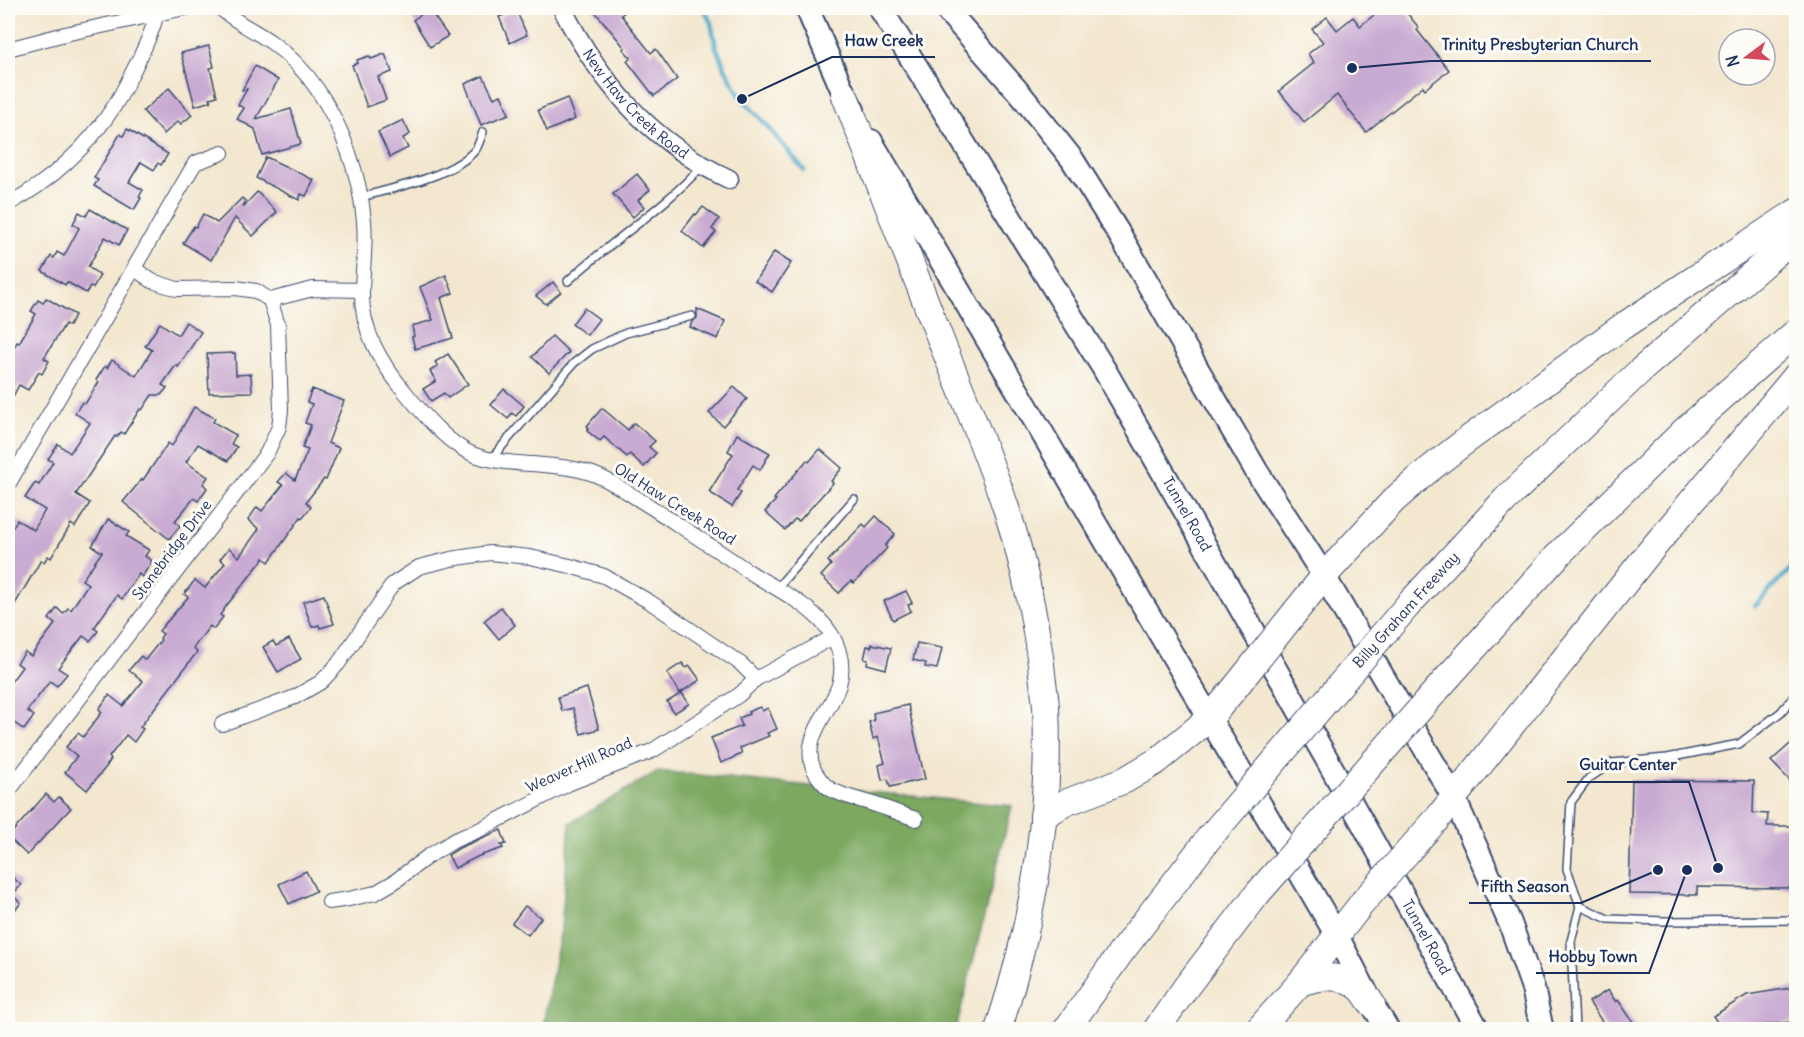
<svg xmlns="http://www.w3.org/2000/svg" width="1804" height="1037" font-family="Delius,sans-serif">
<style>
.forest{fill:#7ca861;stroke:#4c6c60;stroke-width:1.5}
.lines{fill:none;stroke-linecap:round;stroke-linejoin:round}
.stream{stroke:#4ca9ca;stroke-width:4.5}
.building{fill:#c9aad2}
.service-casing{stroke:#3b4b6f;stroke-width:10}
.minor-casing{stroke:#3b4b6f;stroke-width:16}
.tertiary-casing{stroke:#3b4b6f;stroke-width:21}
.primary-casing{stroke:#3b4b6f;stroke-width:26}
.motorway-casing{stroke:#3b4b6f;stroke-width:28}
.service{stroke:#fff;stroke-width:7}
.minor{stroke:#fff;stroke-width:14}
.tertiary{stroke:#fff;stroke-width:18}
.primary{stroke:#fff;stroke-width:22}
.motorway{stroke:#fff;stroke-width:26}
.motorway-bridge-casing{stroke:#3b4b6f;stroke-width:28;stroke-linecap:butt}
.motorway-bridge{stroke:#fff;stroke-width:26}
.labels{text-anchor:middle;stroke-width:6;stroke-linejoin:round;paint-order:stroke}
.street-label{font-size:15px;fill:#1b2f5e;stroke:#fdfcf7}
.leader{fill:none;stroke:#1b2f5e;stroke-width:2}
.callout-dot{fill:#1b2f5e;stroke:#fdfcf7;stroke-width:2}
.callout-label{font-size:16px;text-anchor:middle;font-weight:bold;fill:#1b2f5e;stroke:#fdfcf7;stroke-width:6;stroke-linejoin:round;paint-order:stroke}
</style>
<rect width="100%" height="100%" fill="#fdfcf7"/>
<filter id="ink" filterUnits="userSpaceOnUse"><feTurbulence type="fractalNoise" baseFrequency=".0167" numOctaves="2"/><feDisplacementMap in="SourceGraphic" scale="12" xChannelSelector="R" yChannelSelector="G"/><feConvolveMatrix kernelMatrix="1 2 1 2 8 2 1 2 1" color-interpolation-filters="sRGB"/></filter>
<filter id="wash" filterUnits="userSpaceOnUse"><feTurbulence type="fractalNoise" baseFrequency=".008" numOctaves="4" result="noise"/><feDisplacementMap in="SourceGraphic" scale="24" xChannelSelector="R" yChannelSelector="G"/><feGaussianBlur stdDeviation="1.35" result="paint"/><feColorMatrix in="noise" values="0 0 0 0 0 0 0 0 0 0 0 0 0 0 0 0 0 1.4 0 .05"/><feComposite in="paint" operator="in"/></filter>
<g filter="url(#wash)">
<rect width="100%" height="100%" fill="#f3e7cf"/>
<path class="forest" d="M658,771l354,35 -56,223 -414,1 19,-101 9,-106z"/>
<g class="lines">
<g class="stream">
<path d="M704,8l7,15 5,24 9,21 17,31 21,22 41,49"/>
<path d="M1755,606l41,-43"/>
</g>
</g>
<g id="blocks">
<g class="building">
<path d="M592,8h37l-8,7 30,38 5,-4 21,30 -23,17 -27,-35 4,-3 -8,-9 2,-1z"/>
<path d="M1383,8h20l16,20 -2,2 32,40 -24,19 -2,-3 -57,46 -29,-37 -33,27 -25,-31 35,-28 -6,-9 15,-12 -11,-13 15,-12 10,13 16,-13 7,9z"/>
<path d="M429,9l19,27 -18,11 -17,-27z"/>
<path d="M516,10l11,25 -17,8 -11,-26z"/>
<path d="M209,46l5,21 -4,1 7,28 -7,2 1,3 -16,5 -14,-53z"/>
<path d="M385,54l7,18 -14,5 8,23 -19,7 -15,-42 6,-2 -1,-3 12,-4 2,3z"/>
<path d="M255,66l23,14 -22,39 35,-10 10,35 -39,11 -7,-26 -18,-10 7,-11 -6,-3 9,-16 -5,1z"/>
<path d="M483,76l11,22 7,-3 8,19 -28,11 -16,-41z"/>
<path d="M169,88l23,27 -11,9 -3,-3 -14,13 -21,-23z"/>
<path d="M567,98l8,21 -28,12 -9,-21z"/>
<path d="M403,120l7,14 -7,4 5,10 -18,9 -12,-25z"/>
<path d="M127,129l41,25 -7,11 -3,-2 -4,7 -13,-8 -12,20 14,8 -4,7 2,1 -7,12 -40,-24 4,-6 -4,-2 26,-44 3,2z"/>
<path d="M266,157l48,23 -8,16 -5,-2 -2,6 -43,-22z"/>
<path d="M637,174l13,16 -12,10 6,7 -11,10 -20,-23z"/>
<path d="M257,192l20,20 -24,24 -18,-18 -24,42 -28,-17 11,-17 2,1 7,-13 14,9 25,-25 3,3 -2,6z"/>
<path d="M703,207l16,12 -7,10 4,3 -13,16 -21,-17 13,-17 1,1z"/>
<path d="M90,209l37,21 -8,15 -14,-8 -17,30 12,8 -7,13 -3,-1 -4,6 -19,-11 -2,3 -23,-14 9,-15 3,2 3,-6 7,4 15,-28 -6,-4 6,-12 7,4z"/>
<path d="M774,252l17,11 -19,29 -17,-11z"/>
<path d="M446,275l7,18 -12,5 12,40 -38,11 -3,-12 2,-1 -2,-10 21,-6 -13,-33z"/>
<path d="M553,282l8,10 -15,12 -10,-8z"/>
<path d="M46,298l29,17 -6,11 -4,-2 -21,34 5,3 -7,13 -3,-2 -11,18 -9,-5 -11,21v-62l6,4 3,-6 2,1 17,-29 -5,-3 7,-11 5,3z"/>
<path d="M584,308l15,11 -12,16 -15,-11z"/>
<path d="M697,309l28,12 -7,18 -28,-12 2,-5 5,-4z"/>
<path d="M186,322l15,10 -23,35 -2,-2 -14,20 5,3 -6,7h-9l-10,15 -2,-1 -16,25 -3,-2 -4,5 -2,-1 -39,58 14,9 -15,24 -4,-3 -20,34 -3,-2 -4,6 -3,-2 -33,56v-92l5,3 4,-7 17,10 11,-20 -20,-12 10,-15 4,2 14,-23 -5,-3 10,-15 12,9 20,-30 -15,-10 7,-11 3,2 14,-22 -3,-2 9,-14 2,2 5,-8 24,16 16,-26 -7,-4 15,-23 18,12z"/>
<path d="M552,336l17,16 -20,21 -17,-16z"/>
<path d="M235,353l1,22 15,-1 1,18 -43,1 -2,-39z"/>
<path d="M448,354l20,30 -20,14 -4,-5 -13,8 -8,-12 13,-8 -6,-10 8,-5 -3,-4z"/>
<path d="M734,387l13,12 -24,27 -14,-13z"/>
<path d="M312,389l32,12 -16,42 11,5 -13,32 -2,-1 -18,23 5,5 -9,11 -1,-1 -32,45 -5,-4 -37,47 -7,10 3,2 -9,12 -4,-3 -17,22 4,4 -57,75 3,2 -9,13 -8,-7 -17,22 2,2 -5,8 -19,23 -22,-18 12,-16 -11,-9 12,-14 5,4 19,-25 -3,-3 10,-14 14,11 20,-25 -14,-11 12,-14 4,4 16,-20 -1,-2 3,-4 -4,-3 29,-34 -4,-3 11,-14 10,8 20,-25 -5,-4 9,-11 10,9 20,-28 -11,-9 9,-13 5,4 21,-26 -5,-3 8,-9 9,7 13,-30 -6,-2 9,-23 -6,-2 7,-19 -5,-2z"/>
<path d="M504,389l20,17 -8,10 -4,-3 -4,6 -17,-14z"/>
<path d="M194,407l21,11 -2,4 23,13 -5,9 6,3 -9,14 -30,-17 -12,18 22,15 -5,7 4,4 -9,13 -4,-3 -19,23 5,5 -11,13 -46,-37 19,-23 1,1 25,-37 4,3z"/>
<path d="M602,408l26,22 6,-7 21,18 -6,6 7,6 -12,14 -14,-13 -3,3 -23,-20 -4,4 -13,-10 2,-3 -2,-2z"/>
<path d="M737,434l33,19 -10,17 -7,-5 -16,25 4,3 -9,14 -23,-15 24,-38 -5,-3z"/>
<path d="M820,449l22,19 -11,13 2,2 -34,38 -4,-2 -10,11 -20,-18 11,-12 -2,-1 33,-39 2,2z"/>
<path d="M876,516l19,18 -10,12 2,2 -33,35 -3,-2 -12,12 -18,-17 10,-11 -3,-4 35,-37 3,3z"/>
<path d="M108,519l21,13 -3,4 23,14 -4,6 7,5 -10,16 -3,-3 -17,25 -5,-4 -23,33 4,3 -8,10 -7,-5 -25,32 9,6 -10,12 -7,-5 -23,30 7,5 -10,14 -16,-12v-32l14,-19 -5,-4 8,-11 6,4 24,-32 -6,-5 8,-11 6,6 5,-6 3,2 17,-26 -6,-4 20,-28 -10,-6z"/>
<path d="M906,591l6,12 -4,2 3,6 -18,9 -9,-19z"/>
<path d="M324,595l10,29 -14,4 -1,-3 -7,2 -9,-25z"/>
<path d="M501,607l14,18 -16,14 -15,-18z"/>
<path d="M289,639l12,20 -23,13 -15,-25 10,-6 3,5z"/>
<path d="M917,643l25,5 -5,21 -12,-2 1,-4 -13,-3z"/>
<path d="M872,644l19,4 -5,21 -19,-5 1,-4 -4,-1 3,-13 4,1z"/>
<path d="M682,663l4,5 4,-2 10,14 -20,13 -13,-20z"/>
<path d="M587,688l12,41 -18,5 -8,-26 -11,3 -4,-14z"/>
<path d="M682,693l7,11 -15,9 -7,-11z"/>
<path d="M908,705l17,74 -35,8 -2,-8 -6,1 -3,-15 6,-2 -7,-26 -5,2 -4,-17 5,-1 -1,-8z"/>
<path d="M760,707l2,4 6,-3 9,21 -10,4 2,3 -29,12 2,6 -21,9 -10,-25 31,-12 -3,-8 10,-4 -1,-2z"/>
<path d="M1797,738v50l-26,-27z"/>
<path d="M1632,780l122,1 -1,32 15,1 -1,12h30v62l-100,-1v8l-68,-1z"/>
<path d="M46,794l8,8 5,-5 12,11 -44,47 -19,-18z"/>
<path d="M501,830l5,14 -5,1 2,3 -24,8 -24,12 -7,-13 11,-7z"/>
<path d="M306,871l10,20 -27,13 -10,-20z"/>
<path d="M8,873l13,12 -9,10 9,8 -13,15z"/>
<path d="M525,906l16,12 -13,17 -16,-12z"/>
<path d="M1797,987v34l-44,6 -3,2h-28l-9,-13 34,-21z"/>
<path d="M1608,990l8,12 2,-2 20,29h-31l-18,-27z"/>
</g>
</g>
</g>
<g filter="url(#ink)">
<use href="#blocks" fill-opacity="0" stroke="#3b4b6f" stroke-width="1.5"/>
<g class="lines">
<defs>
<g id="service">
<path d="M361,197c33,-9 93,-21 115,-48 3,-5 5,-12 7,-17"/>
<path d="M568,281c43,-40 94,-71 134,-115"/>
<path d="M491,459l83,-96 18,-14 34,-16 66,-17"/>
<path d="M776,589l78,-90"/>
<path d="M1580,906l-13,-37 4,-67 18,-24 23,-15 55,-5 72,-14 42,-32 15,-18"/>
<path d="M1575,1030l-4,-89 9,-35 28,13 56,2 132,-1"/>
</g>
<g id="minor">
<path d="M220,8c15,14 34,22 51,34 18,13 34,29 46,47 26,38 43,87 47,132 2,22 -1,45 -2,67 -2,41 18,74 43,104 18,22 46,56 73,64 17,6 37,7 54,8 21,2 41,3 61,10 20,7 39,22 58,33 32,21 65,42 97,64 23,15 51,28 71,48 18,17 27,42 20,66 -9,28 -39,54 -25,85 4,7 10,15 16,19 12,7 27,10 40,14 16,5 31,11 46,16"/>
<path d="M8,49l57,-15 120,-26"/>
<path d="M8,204c42,-22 81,-58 107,-99 6,-10 12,-21 17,-32 10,-19 20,-39 25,-60"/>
<path d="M135,269l17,12 25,8 59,-1 20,3 14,9 43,-11 49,1"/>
<path d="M8,485l187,-322 27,-10"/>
<path d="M222,724l73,-27 26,-15 17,-18 55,-80 26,-17 32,-8 39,-6 40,4 40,9 34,10 46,26 91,62 15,15"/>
<path d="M8,792l259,-339 12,-26 2,-17 -3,-85 -8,-25"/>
<path d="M329,902l20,-3 26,-6 19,-11 33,-25 28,-17 24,-10 91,-47 82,-32 87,-56 17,-16 77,-42"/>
</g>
<g id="tertiary">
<path id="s1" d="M562,8c38,75 90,135 167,171"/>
</g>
<g id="primary">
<path d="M807,8l38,88 8,14"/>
<path id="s2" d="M880,8l224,361 225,394 149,267"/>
<path d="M945,8l77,88 50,63 49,78 136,235 67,104 130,222 56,125 23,65 9,42"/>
<path d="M871,141l465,793 36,70 16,26"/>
</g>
<g id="motorway">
<path d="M845,96c33,85 67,170 100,255 22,53 44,106 62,160 16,49 27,101 34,153 1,14 4,29 5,43 5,109 -14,220 -48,323"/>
<path d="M1409,604l96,-104 135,-129 156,-135"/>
<path d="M1296,611l28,-35 69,-75 33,-29 37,-29 160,-117 173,-114"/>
<path d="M1449,676l111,-123 124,-122 112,-99"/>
<path d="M1043,816l22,-13 60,-23 32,-19 53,-43 24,-29"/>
<path d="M1436,820l211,-265 149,-179"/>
<path d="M1300,983c20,-7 43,-10 60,5 5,4 8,11 12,16"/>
<path d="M1066,1030l56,-79 87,-113"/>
<path d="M1156,1030l30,-43 72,-94"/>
<path d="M1258,1030l42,-47 63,-81"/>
</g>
</defs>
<use href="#service" class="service-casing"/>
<use href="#minor" class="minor-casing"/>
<use href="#tertiary" class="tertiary-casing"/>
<use href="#primary" class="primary-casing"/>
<use href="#motorway" class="motorway-casing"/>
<use href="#service" class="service"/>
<use href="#minor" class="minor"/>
<use href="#tertiary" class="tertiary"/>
<use href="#primary" class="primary"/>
<use href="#motorway" class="motorway"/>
<defs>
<g id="motorway-bridge">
<path d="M1234,689l62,-78"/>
<path d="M1209,838l200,-234"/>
<path d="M1258,893l191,-217"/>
<path d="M1363,902l73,-82"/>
</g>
</defs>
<use href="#motorway-bridge" class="motorway-bridge-casing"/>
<use href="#motorway-bridge" class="motorway-bridge"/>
</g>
</g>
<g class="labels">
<g class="street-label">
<text dy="5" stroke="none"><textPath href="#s1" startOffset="122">New Haw Creek Road</textPath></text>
<text transform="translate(675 504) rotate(32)" y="5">Old Haw Creek Road</text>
<text dy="5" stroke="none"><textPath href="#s2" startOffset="592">Tunnel Road</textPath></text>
<text transform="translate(172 550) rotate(-53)" y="5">Stonebridge Drive</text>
<text transform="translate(1406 610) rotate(-48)" y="5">Billy Graham Freeway</text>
<text transform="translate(579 765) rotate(-24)" y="5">Weaver Hill Road</text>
<text dy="5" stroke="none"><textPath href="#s2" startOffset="1078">Tunnel Road</textPath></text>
</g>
</g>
<path class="leader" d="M742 99L832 57H935M1352 68L1430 61H1651M1718 868L1689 782H1567M1658 870L1581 903H1469M1687 870L1649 973H1536"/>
<g class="callout-dot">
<circle cx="742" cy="99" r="6"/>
<circle cx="1352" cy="68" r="6"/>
<circle cx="1718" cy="868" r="6"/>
<circle cx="1658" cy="870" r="6"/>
<circle cx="1687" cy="870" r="6"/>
</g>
<g class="callout-label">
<text x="884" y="46">Haw Creek</text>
<text x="1540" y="50">Trinity Presbyterian Church</text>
<text x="1628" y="770">Guitar Center</text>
<text x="1525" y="892">Fifth Season</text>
<text x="1593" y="962">Hobby Town</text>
</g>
<rect width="1804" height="1037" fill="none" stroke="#fdfcf7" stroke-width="30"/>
<g transform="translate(1747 57) rotate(254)"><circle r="28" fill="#fdfcf7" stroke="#a3aaba" stroke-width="1.5"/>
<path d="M0-4.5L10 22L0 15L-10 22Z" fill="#d1495b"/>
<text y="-9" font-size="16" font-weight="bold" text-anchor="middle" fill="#1b2f5e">N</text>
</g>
</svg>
